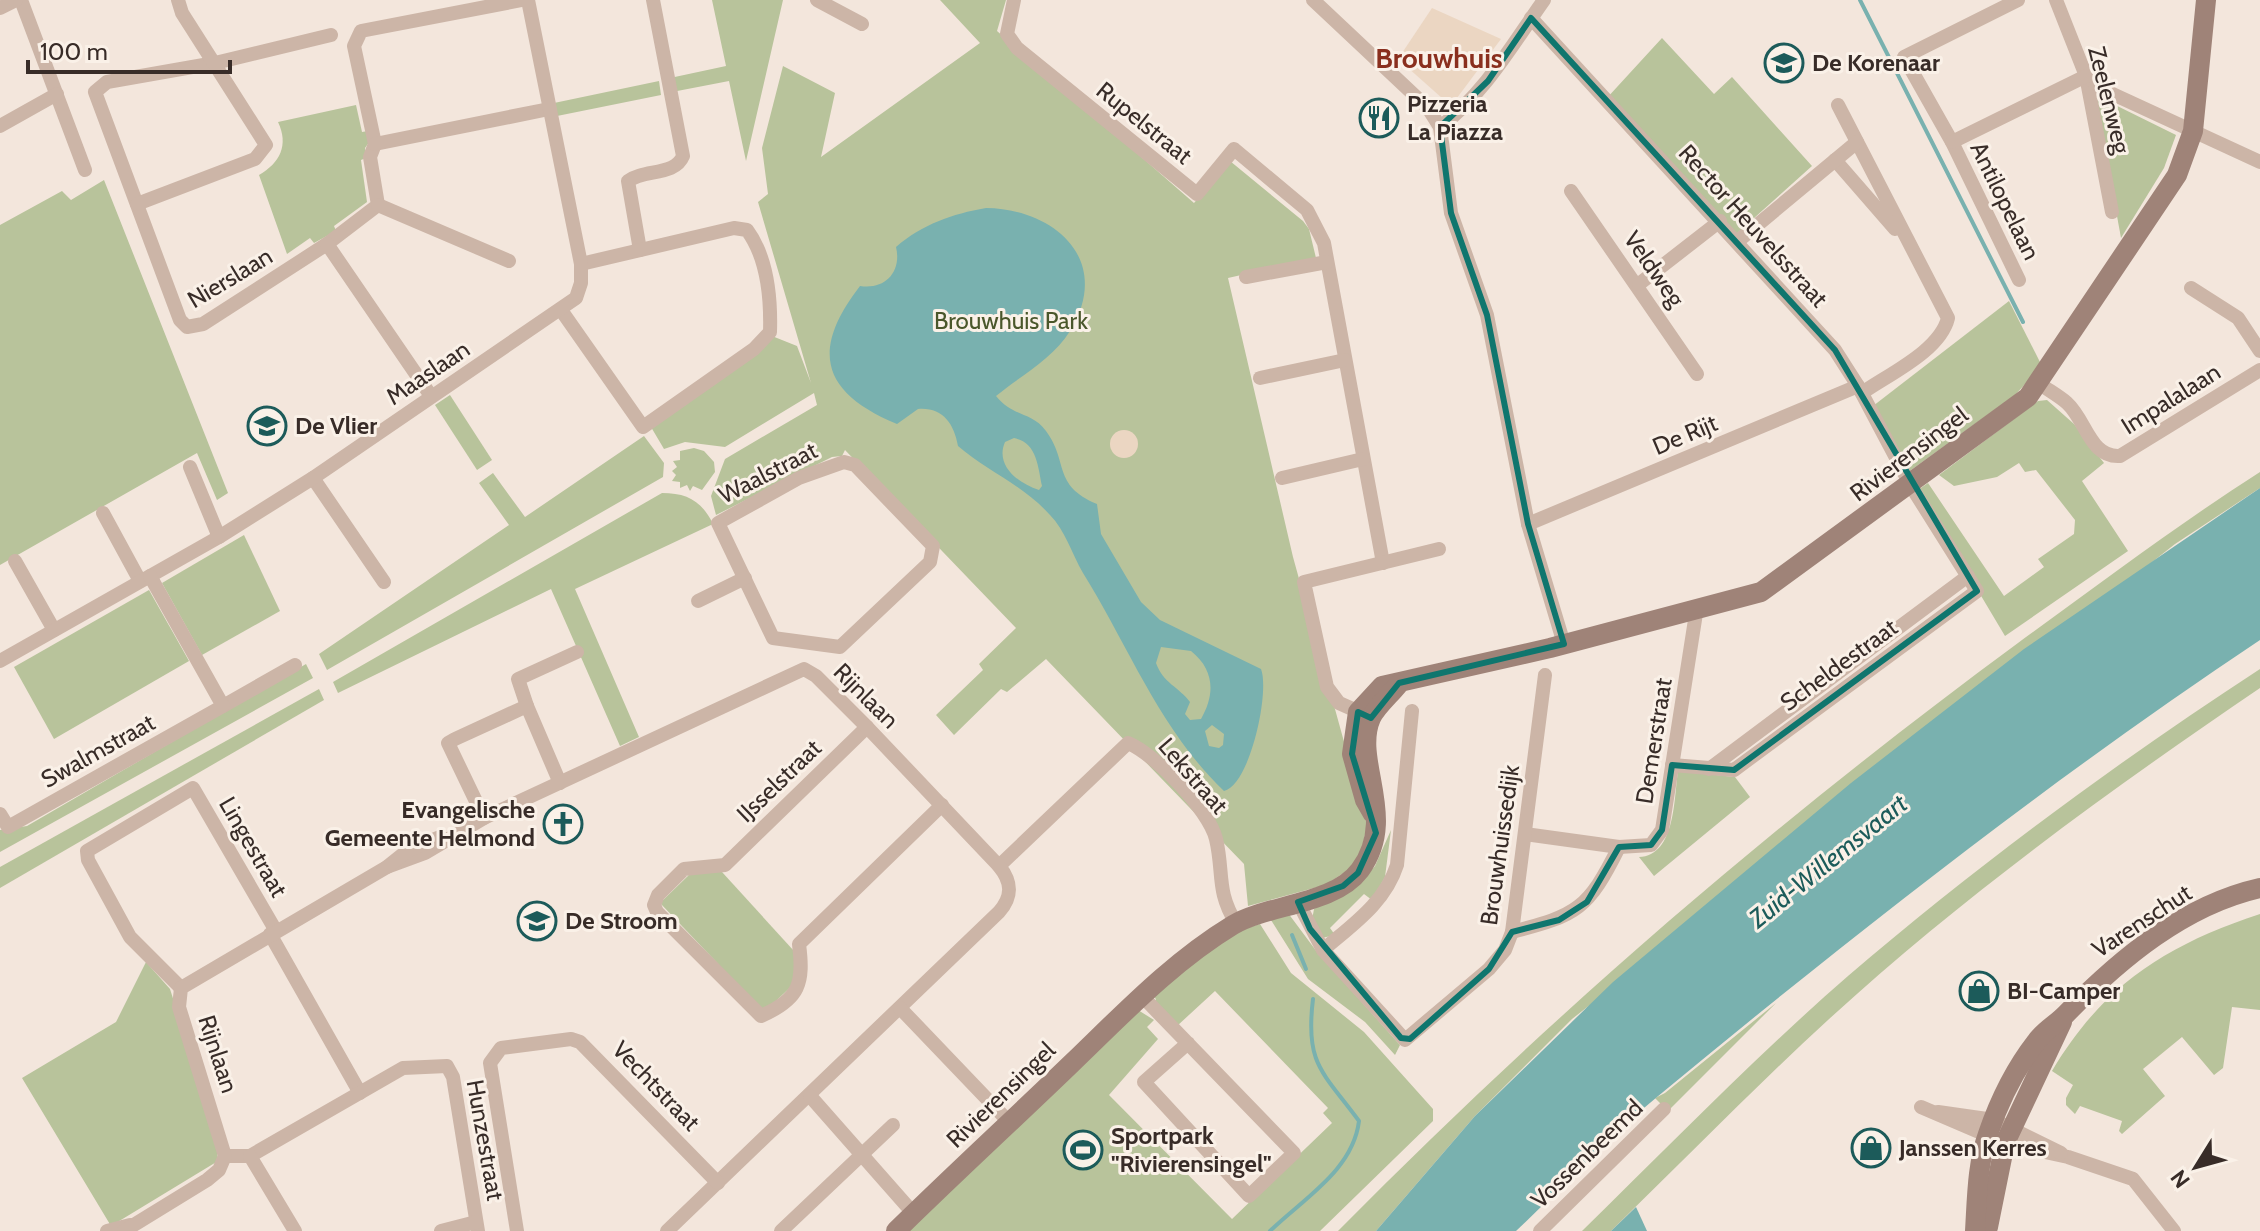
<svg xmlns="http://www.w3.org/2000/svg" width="2260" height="1231" font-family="Cabin,sans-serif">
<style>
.green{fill:#b8c39b}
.plaza{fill:#ebd6c2}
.water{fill:#79b1af;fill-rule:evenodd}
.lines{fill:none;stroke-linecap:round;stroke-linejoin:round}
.stream{stroke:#79b1af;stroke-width:4}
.street{stroke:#ccb5a7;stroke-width:14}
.secondary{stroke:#9f8378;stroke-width:20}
.marked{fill:none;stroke:#0f766e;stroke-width:6;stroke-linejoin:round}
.labels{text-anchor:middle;stroke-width:6;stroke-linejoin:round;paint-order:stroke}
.poi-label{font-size:24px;font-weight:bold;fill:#382c28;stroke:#faf1e8;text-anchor:start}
.street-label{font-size:24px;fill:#382c28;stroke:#faf1e8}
.park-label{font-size:24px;fill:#4a572b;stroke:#faf1e8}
.water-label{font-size:26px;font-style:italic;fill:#1c5b5a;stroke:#faf1e8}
.quarter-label{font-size:28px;font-weight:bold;fill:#8a2f1e;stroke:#faf1e8}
</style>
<rect width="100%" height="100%" fill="#f3e6dc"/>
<g class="green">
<path d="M712,0h71l-37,161 -17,-80 -57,11 -2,-14 56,-12z"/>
<path d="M940,0h66l-9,31 197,172 36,-42 73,60 6,8 7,29 -88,20 65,279 74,268 -8,38 -34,22 -77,21 -4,-42 -198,-205 -39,33 -6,-3 -47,46 -18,-20 47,-45 -4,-6 37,-36 -171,-178 -3,6 -10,1 -116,58 -5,-19 14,-37 92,-54 -3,-12 -89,54 -40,-5 -21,7 -13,-22 121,-91 25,10 14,37 -53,-181 10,-8 -6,-46 21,-82 52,27 -14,64 159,-114z"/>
<path d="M1662,38l52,56 18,-17 80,89 -78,70 -128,-137z"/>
<path d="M659,81l2,14 -104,21 -3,-13z"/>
<path d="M2095,95l81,40 -12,33 -43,70z"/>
<path d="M356,105l6,27 6,-1 2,10 -5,7 1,10 -5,2 6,42 -33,24 2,5 -22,12 -4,-5 -23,16 -28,-79c21,-12 30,-30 19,-53z"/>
<path d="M104,180l124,313 -11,7 -20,-47 -197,112v-340l62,-34 9,9z"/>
<path d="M2009,301l33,65 -27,29 -108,78 -34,-67z"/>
<path d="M450,395l42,65 -15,10 -42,-65z"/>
<path d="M2047,400l27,24 30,39 -22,18 46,70 -123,85 -87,-146 10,-7 76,113 40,-29 -6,-8 36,-25 1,-14 -39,-50 -11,2 -6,-9 -22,14 -43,9 -15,-11 99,-74z"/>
<path d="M644,436l20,27 -1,14 -336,193 -8,-16 190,-129 -30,-42 14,-10 32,44z"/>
<path d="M694,448l10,3 10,11 1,10 -13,18 -9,-4 -3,5 -3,-6 -7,3v-6l-8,-1 4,-6 -4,-4 5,-4 -4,-6 7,-1v-9z"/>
<path d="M2260,472v16l-85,56 -603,475 -97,97 -99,115h-38c213,-216 437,-409 680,-588 80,-58 159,-118 242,-171z"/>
<path d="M662,493c25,0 40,8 51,31l-138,65 64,148 -19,9 -69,-157 -213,104 -5,-11z"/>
<path d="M244,535l36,76 -78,44 -40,-72z"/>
<path d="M149,590l40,71 -135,78 -40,-72z"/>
<path d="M306,664l7,14 -313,174v-22l27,-4z"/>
<path d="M2260,669v19c-150,102 -298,209 -432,332 -74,68 -145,141 -217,211h-29c88,-86 173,-174 266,-255 130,-111 269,-214 412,-307z"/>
<path d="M319,689l5,11 -324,188v-21z"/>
<path d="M1678,771l57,6 15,20 -96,79 -15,-19c37,-1 35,-61 39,-86z"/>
<path d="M1391,830l-6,47 -13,23 -8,-6 -34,34 5,7 -13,3 -10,-18 2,-11 46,-25 15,-18z"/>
<path d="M692,872h30l72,79v33l-30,28 -104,-109z"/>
<path d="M1288,913l29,39 83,93 -5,10 -30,-33 -57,-43 -37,-59z"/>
<path d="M2260,914v96l-28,-3 -9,61 -9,7 -32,-38 -39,32 22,27 -43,38 -3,-3 3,-10 -42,-15 -5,8 -9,-9v-7l7,-13 -21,-14c51,-86 114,-126 208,-157z"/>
<path d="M1260,924l31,49 73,59 69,77v12l-113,110h-412l230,-221 16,10 -7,7 11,12 -49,56 123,124 100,-96 -9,-10 5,-5 -113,-117 -38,35 -23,-23 2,-4 -5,-5 86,-63z"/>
<path d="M146,962l24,27 46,146 2,26 -107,65 -89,-148 94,-56z"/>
<path d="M1776,1003l-108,108 -13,-13 10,-5z"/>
</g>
<g class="plaza">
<path d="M1432,8l69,31 -50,67 -53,-47z"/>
<circle cx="1124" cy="444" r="14"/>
</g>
<g class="water">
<path d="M986,208c70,1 127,53 84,123 -17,28 -50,45 -74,65 18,22 35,15 50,35 23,31 6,54 51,73l4,30 40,68 19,18 101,49c9,23 -11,116 -37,122 -64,-61 -95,-144 -141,-218 -11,-19 -18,-43 -33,-58 -27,-30 -63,-44 -92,-69 -4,-23 -16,-39 -40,-37l-21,15c-74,-31 -88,-72 -37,-138 25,4 42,-14 36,-39 27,-23 56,-33 90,-39zM1014,438c23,4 24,29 28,48l-3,4c-22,-7 -44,-25 -34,-48zM1161,647l30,4c24,19 24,44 10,68l-11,1 -5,-6 5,-12c-11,-15 -27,-19 -34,-39zM1212,725l12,9 -1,11 -4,3 -10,-2 -4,-15z"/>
<path d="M2260,488v152c-210,140 -411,298 -603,457 -50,41 -94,90 -141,134h-140l99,-115 138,-134 238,-199 173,-134z"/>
<path d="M1636,1207l11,24h-36z"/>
</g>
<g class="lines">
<g class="stream">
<path d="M1860,0l163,322"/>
<path d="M1292,935l14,34"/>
<path d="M1270,1231c34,-33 83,-61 89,-110 -37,-50 -54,-57 -46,-122"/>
</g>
<g class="street">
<path d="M21,0l64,170"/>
<path d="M817,0l45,24"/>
<path d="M1014,0l-7,34 10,14 180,146 37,-45 73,61 17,33 59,320"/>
<path d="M1313,0l115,108 12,19 11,86 36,102 41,209 36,120"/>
<path d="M2018,0l-114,57 48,85 67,138"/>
<path d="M2056,0l30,76 26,136"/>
<path d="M0,8l16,-8"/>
<path d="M1531,18l304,332 23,36 53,100 66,105 -243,179 -62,-5"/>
<path d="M331,35l-116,28 -108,19 -12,10 85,228 7,7 16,-3 124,-80 51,-39 -8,-48 5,-13 -21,-98 7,-15 161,-31"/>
<path d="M2086,76l18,14 156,72"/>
<path d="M1838,105l110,213c-8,33 -59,56 -86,75"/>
<path d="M0,126l57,-32"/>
<path d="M1440,127c45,-34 72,-82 104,-127"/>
<path d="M1952,142l134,-66"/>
<path d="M375,144l174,-35"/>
<path d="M1835,160l60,69"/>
<path d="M1571,191l126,183"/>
<path d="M137,204l118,-45 11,-14 -84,-132 -4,-13"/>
<path d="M378,205l131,56"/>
<path d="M1738,241l119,-99"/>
<path d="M327,244l104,152"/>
<path d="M640,250l-12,-69c16,-12 47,-5 55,-25l-30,-156"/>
<path d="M1246,277l81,-15"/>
<path d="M1639,284l81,-63"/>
<path d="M2191,288l47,30 22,33"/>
<path d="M561,310l82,117 111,-78 16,-17c1,-33 -3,-75 -23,-102l-13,-2 -153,36"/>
<path d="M1260,378l85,-18"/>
<path d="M2040,384c8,6 19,12 27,19 19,17 23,55 53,53l140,-86"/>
<path d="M844,462l11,3 78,81 -3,16 -90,85 -67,-9 -55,-115 81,-45z"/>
<path d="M190,467l29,70"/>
<path d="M313,478l71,104"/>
<path d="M1282,478l81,-19"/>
<path d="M103,513l37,68"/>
<path d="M1528,524l330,-138"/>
<path d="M15,561l39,69"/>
<path d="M698,601l47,-23"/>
<path d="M0,661l219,-124 94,-59 263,-180 5,-15v-19l-53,-264"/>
<path d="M223,706l72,-41"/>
<path d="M527,706l-9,-27 59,-27"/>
<path d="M1366,715l-27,-12 -12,-16 -23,-105 135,-33"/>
<path d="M867,727l-142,138 -41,4 -26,26 -4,10 3,7 104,104c39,-17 43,-33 38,-72l143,-139"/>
<path d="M1709,769l259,-193"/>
<path d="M0,814l8,13 215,-121 -73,-130"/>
<path d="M484,818l-36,-75 7,-4 72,-33 33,77"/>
<path d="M1525,834l94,13 32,-2 11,-15 35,-223"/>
<path d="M999,866l129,-123c27,11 81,67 88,96 8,34 0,52 20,84"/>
<path d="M387,867l38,-14 59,-35 320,-149 12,7 51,51 132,139c13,16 14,30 0,46l-332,319"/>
<path d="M1298,902l25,48 82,90 84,-71 16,-19 7,-18 33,-257"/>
<path d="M1512,932c66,-17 76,-23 107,-85"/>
<path d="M270,934l90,159"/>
<path d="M1323,950c29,-25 62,-47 74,-85l15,-154"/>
<path d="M181,988l-51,-51 -42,-77 -1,-9 106,-63 83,143"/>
<path d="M1142,996l152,157 -45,43 -105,-114 44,-39"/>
<path d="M900,1008l110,115"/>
<path d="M810,1096l104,118"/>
<path d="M1921,1107l84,36 63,14 65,22 41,52"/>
<path d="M1938,1112l56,8 67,33"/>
<path d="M225,1156h25l153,-88 44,-2 6,11 25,154"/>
<path d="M250,1156l45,75"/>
<path d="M107,1231l23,-6"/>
<path d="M124,1231l83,-51 12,-10 6,-14 -46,-149 2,-19 206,-121 20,-16 33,-14"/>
<path d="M441,1231l35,-9"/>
<path d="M517,1231l-27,-168 11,-15 70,-9 9,3 138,141"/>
<path d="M781,1231l112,-106"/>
<path d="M1540,1231l124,-122"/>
</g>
<g class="secondary">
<path d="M1373,814l-8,-14 -13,-46 6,-42 24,-26 168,-38 211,-56 267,-195 149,-222 16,-44 13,-131"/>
<path d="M1988,1227l17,-84 57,-121"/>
<path d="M896,1231c58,-57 118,-112 176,-168 51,-49 100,-101 161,-138 35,-21 101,-20 127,-55 39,-53 -8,-109 11,-152 5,-11 19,-23 27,-33"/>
<path d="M1975,1231c2,-32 2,-67 13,-97 11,-32 27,-65 48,-92 8,-12 21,-18 31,-29 53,-54 117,-108 193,-125"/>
</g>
</g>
<path class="marked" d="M1531,18l304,332 142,241 -243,179 -62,-5 -10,65 -11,15 -32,2 -32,55 -28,18 -47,12 -23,37 -79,70 -9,-1 -91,-109 -12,-27 45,-16 15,-13 18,-40 -24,-79 6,-42 13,6 28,-35 165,-39 -36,-120 -41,-209 -36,-102 -11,-86 48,-46z"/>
<defs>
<symbol id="school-ring" viewBox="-11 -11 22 22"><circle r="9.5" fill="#faf1e8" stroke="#1c5b5a" stroke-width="1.5"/><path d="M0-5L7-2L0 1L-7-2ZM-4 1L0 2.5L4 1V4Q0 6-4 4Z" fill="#1c5b5a"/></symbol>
<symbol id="restaurant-ring" viewBox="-11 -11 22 22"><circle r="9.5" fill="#faf1e8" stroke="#1c5b5a" stroke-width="1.5"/><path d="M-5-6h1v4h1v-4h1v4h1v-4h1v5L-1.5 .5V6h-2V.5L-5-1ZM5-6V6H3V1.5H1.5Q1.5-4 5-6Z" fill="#1c5b5a"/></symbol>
<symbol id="church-ring" viewBox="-11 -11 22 22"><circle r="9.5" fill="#faf1e8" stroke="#1c5b5a" stroke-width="1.5"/><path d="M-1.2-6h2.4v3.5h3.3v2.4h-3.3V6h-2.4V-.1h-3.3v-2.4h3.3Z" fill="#1c5b5a"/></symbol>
<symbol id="shop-ring" viewBox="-11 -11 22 22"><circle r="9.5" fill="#faf1e8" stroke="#1c5b5a" stroke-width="1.5"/><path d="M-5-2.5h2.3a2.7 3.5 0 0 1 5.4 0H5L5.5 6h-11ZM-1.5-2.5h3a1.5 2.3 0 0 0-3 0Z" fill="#1c5b5a"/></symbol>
<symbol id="stadium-ring" viewBox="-11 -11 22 22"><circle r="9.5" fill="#faf1e8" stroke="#1c5b5a" stroke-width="1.5"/><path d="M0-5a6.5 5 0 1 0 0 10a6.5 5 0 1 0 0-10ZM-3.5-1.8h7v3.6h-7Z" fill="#1c5b5a"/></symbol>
</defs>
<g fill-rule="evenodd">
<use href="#school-ring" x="1762" y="41" width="44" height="44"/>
<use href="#restaurant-ring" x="1357" y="96" width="44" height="44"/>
<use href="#school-ring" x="245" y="404" width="44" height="44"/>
<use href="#church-ring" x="541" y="802" width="44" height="44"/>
<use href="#school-ring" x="515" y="899" width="44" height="44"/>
<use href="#shop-ring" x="1957" y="969" width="44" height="44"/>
<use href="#shop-ring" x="1849" y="1126" width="44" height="44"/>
<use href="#stadium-ring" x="1061" y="1128" width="44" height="44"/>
</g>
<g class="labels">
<g class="poi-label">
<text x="1812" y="71">De Korenaar</text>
<text x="1407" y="112">Pizzeria<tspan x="1407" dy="28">La Piazza</tspan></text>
<text x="295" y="434">De Vlier</text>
<text x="535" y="818" text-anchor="end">Evangelische<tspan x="535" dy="28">Gemeente Helmond</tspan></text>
<text x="565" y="929">De Stroom</text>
<text x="2007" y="999">BI-Camper</text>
<text x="1111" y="1144">Sportpark<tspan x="1111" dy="28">"Rivierensingel"</tspan></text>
<text x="1899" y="1156">Janssen Kerres</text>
</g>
<g class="street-label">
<text transform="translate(2109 100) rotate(76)" y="8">Zeelenweg</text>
<text transform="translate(1144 123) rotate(39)" y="8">Rupelstraat</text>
<text transform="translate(2005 201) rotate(64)" y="8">Antilopelaan</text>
<text transform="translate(1753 226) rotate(48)" y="8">Rector Heuvelsstraat</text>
<text transform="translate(1654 269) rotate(55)" y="8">Veldweg</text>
<text transform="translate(230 278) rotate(-31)" y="8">Nierslaan</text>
<text transform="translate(428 373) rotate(-34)" y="8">Maaslaan</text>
<text transform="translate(2171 399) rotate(-32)" y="8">Impalalaan</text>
<text transform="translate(1685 435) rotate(-23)" y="8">De Rijt</text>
<text transform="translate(1909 454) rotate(-37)" y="8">Rivierensingel</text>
<text transform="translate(768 473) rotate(-27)" y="8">Waalstraat</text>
<text transform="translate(1839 665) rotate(-36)" y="8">Scheldestraat</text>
<text transform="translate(866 696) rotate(45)" y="8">Rijnlaan</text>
<text transform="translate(1654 741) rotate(-81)" y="8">Demerstraat</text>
<text transform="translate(98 751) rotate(-29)" y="8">Swalmstraat</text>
<text transform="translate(1193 776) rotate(49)" y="8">Lekstraat</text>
<text transform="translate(779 781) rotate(-44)" y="8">IJsselstraat</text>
<text transform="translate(1500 845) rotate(-82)" y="8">Brouwhuissedijk</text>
<text transform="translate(253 847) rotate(60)" y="8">Lingestraat</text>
<text transform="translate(2142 921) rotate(-33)" y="8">Varenschut</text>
<text transform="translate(218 1054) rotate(72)" y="8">Rijnlaan</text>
<text transform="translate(656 1086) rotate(46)" y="8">Vechtstraat</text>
<text transform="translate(1001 1095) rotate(-44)" y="8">Rivierensingel</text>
<text transform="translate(485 1140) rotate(80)" y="8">Hunzestraat</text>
<text transform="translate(1587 1154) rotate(-44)" y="8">Vossenbeemd</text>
</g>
<g class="park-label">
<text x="1011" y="329">Brouwhuis Park</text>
</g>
<g class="water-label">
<text transform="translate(1828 861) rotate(-39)" y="9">Zuid-Willemsvaart</text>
</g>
<g class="quarter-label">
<text x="1439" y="68">Brouwhuis</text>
</g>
</g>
<g transform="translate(2196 1167) rotate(233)" stroke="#faf1e8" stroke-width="6" paint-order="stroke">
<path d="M0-6L14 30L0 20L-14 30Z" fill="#382c28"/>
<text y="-12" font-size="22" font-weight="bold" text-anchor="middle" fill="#382c28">N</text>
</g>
<path d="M28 60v12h202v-12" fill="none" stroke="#382c28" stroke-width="4"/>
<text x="40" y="60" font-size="24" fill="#382c28" stroke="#faf1e8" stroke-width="6" paint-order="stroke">100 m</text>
</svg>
